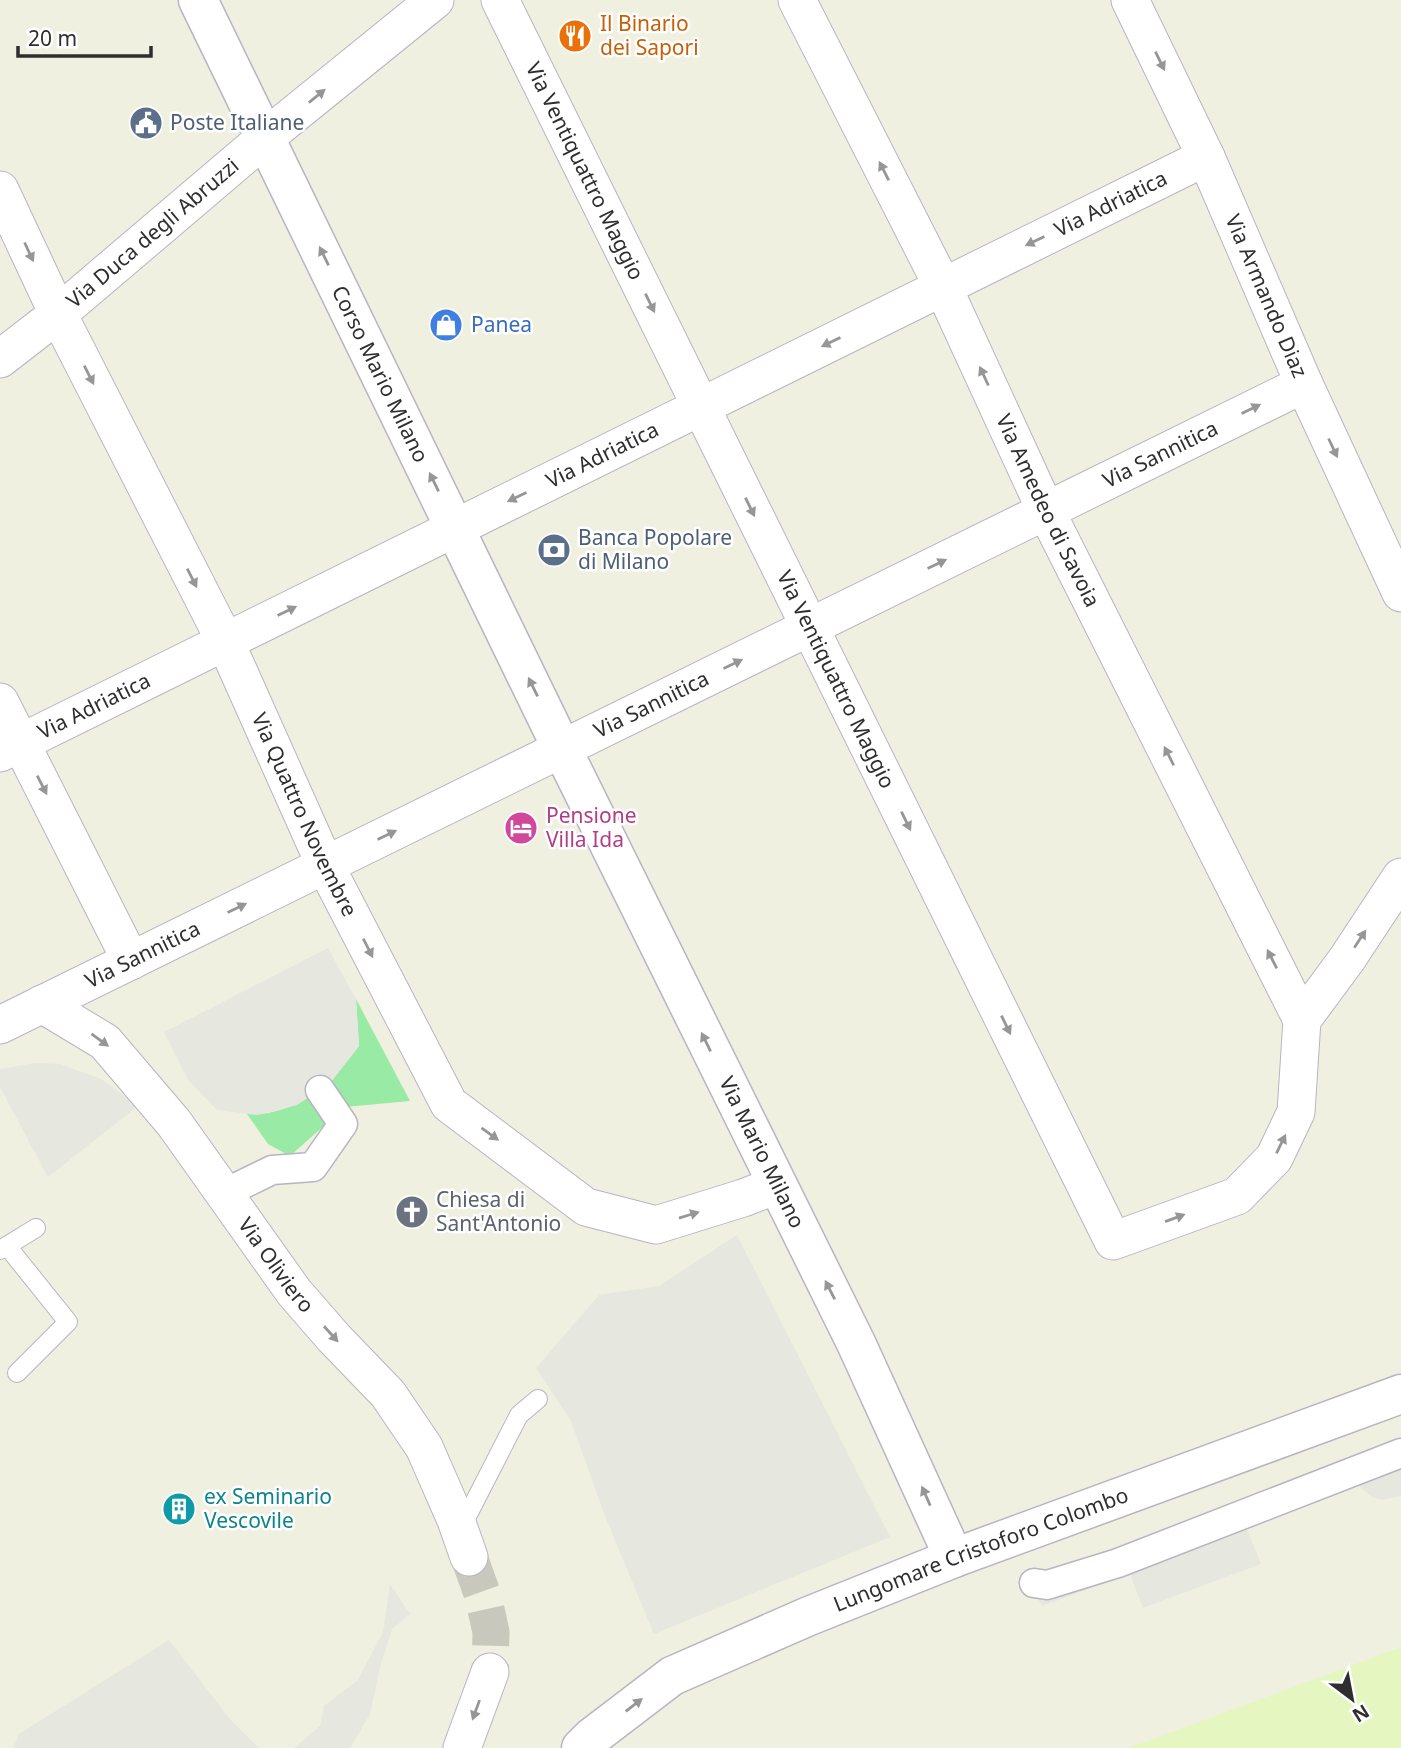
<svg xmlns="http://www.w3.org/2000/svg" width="1401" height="1748" font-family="'Noto Sans',sans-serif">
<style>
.green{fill:#99eaa4}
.sand{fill:#e5f6c1}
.plaza{fill:#e6e7df}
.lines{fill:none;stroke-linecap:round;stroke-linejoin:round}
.minor-tunnel{stroke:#c8c9bc;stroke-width:37;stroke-dasharray:37 18;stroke-linecap:butt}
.service-casing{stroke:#b8b4c2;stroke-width:20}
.pedestrian-casing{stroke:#b8b4c2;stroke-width:31}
.minor-casing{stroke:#b8b4c2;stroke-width:39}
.tertiary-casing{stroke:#b8b4c2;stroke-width:41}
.service{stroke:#fff;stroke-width:18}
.pedestrian{stroke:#fff;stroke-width:28}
.minor{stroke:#fff;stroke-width:37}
.tertiary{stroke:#fff;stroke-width:38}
.oneway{fill:#969696}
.labels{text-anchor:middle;stroke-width:5;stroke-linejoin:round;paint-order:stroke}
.food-label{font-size:21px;fill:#c56008;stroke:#fff;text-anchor:start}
.service-label{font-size:21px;fill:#4e5e75;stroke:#fff;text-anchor:start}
.street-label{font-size:21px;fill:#2e2e2e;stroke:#fff}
.shop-label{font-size:21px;fill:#366cbe;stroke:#fff;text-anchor:start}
.hotel-label{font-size:21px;fill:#b23c85;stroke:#fff;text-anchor:start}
.worship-label{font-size:21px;fill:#5b616d;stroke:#fff;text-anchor:start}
.culture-label{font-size:21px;fill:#0d838f;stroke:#fff;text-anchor:start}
</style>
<rect width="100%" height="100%" fill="#eff0e0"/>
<g class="green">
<path d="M356,999l54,102 -65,6 -15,-24 29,-37z"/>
<path d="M308,1097l18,27 -36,32 -22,-12 -21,-30c20,2 45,-6 61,-17z"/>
</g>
<path class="sand" d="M1401,1647v101h-272z"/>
<g class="plaza">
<path d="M328,948l28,51 3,47 -29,37 -33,22 -39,10 -41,-5 -29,-30 -24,-48z"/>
<path d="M35,1063l25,1 41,15 37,27 -90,71 -48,-90v-18z"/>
<path d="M737,1235l153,302 -236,97 -49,-118 -34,-95 -35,-53 63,-73 60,-9z"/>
<path d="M1401,1444v52l-19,4 -10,-3 -17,-14 -109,44 15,37 -118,44 -13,-34 -88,32 -8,-14 -6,-4 -8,-1z"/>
<path d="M390,1584l20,30 -18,15 -12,38 -10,47 -20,34h-56l26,-22 4,-20 34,-26 25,-48z"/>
<path d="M169,1640l60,78 30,30h-246l6,-14z"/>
</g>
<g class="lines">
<path class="minor-tunnel" d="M469,1557l14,39 8,36 -1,40"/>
<defs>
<g id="service">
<path d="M7,1246l61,76 -51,51"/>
<path d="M0,1250l36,-22"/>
<path d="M460,1530l59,-115 19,-16"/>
</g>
<g id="pedestrian">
<path d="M225,1193l47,-23 41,-3 30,-43 -23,-34"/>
<path d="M1034,1583l13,2 71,-22 283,-110"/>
</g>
<g id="minor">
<path id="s1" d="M500,0l613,1241 124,-45 37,-38 22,-46 6,-92 45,-61 54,-82"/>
<path id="s2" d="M797,0l146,287 103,224 256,509"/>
<path id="s3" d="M1130,0l76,157 98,227 97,209"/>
<path id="s4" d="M0,190l58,124 167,327 100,224 124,239 137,103 70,18 87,-27 34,-13"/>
<path id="s5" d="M0,359l58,-45 208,-177 169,-137"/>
<path d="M0,702l131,259"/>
<path id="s6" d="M0,753l1206,-596"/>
<path id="s7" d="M42,1004l63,38 69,81 120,169 40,46 54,56 36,53 32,73 13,37"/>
<path id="s8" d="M0,1025l1304,-641"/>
<path d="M462,1748l28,-76"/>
</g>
<g id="tertiary">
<path id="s9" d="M198,0l364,749 294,594 98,215"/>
<path id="s10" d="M581,1748l11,-11 80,-61 137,-60 145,-58 447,-164"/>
</g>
</defs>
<use href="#service" class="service-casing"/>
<use href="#pedestrian" class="pedestrian-casing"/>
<use href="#minor" class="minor-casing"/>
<use href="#tertiary" class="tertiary-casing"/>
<use href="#service" class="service"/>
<use href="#pedestrian" class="pedestrian"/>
<use href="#minor" class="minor"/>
<use href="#tertiary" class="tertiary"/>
</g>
<defs><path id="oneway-solid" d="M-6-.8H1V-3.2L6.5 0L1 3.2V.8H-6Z" transform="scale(1.75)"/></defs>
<g class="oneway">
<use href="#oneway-solid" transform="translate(1160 61) rotate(64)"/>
<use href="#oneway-solid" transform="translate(317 96) rotate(-39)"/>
<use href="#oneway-solid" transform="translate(884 171) rotate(-117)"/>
<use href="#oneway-solid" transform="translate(1035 241) rotate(154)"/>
<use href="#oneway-solid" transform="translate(29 252) rotate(65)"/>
<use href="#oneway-solid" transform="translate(324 256) rotate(-116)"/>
<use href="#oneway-solid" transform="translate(650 303) rotate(64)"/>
<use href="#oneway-solid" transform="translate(831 342) rotate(154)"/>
<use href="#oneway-solid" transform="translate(89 375) rotate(63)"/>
<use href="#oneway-solid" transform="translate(984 376) rotate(-115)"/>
<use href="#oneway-solid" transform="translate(1251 409) rotate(-26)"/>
<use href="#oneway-solid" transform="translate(1333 448) rotate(65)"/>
<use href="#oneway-solid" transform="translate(434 482) rotate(-116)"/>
<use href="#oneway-solid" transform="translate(517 497) rotate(154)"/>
<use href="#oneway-solid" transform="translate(750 507) rotate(64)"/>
<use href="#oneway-solid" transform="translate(937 564) rotate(-26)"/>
<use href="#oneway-solid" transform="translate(192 578) rotate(63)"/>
<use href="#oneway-solid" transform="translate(287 611) rotate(-26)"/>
<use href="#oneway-solid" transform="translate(733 664) rotate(-26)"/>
<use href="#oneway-solid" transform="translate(533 687) rotate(-116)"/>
<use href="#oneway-solid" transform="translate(1169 756) rotate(-117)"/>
<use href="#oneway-solid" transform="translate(42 785) rotate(63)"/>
<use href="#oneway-solid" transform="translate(906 821) rotate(64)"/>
<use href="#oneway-solid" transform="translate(387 835) rotate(-26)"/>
<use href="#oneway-solid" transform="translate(237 908) rotate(-26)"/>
<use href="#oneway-solid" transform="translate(1360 939) rotate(-57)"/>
<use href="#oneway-solid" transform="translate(368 948) rotate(63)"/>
<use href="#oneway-solid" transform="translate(1272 959) rotate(-117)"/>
<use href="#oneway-solid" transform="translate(1006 1025) rotate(64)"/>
<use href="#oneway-solid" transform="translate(100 1040) rotate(36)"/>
<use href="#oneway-solid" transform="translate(706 1042) rotate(-116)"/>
<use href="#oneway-solid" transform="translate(490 1134) rotate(36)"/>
<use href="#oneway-solid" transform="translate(1281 1144) rotate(-64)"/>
<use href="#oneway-solid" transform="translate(689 1215) rotate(-17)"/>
<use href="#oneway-solid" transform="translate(1175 1218) rotate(-20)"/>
<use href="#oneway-solid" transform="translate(830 1290) rotate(-117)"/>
<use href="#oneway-solid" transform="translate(331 1334) rotate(48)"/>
<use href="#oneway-solid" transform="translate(926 1496) rotate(-114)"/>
<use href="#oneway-solid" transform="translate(634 1705) rotate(-38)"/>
<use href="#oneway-solid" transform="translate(476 1710) rotate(110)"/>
</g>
<defs>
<symbol id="restaurant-disc" viewBox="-11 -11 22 22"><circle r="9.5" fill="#e8710a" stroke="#fff"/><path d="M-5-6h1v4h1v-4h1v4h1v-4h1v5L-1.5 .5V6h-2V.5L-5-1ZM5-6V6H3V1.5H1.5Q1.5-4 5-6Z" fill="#fff"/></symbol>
<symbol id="civic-disc" viewBox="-11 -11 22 22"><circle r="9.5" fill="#5c6f8a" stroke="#fff"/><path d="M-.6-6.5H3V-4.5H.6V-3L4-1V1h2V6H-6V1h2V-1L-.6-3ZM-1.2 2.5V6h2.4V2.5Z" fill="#fff"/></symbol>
<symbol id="shop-disc" viewBox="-11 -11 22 22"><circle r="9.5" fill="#3f7fe0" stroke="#fff"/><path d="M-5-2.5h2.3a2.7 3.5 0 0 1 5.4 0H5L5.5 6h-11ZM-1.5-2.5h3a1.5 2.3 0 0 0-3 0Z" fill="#fff"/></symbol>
<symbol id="bank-disc" viewBox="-11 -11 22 22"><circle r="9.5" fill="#5c6f8a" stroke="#fff"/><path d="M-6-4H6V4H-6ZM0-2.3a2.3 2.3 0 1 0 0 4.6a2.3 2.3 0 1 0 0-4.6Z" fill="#fff"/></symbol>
<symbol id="hotel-disc" viewBox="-11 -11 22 22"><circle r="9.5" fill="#d1479c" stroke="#fff"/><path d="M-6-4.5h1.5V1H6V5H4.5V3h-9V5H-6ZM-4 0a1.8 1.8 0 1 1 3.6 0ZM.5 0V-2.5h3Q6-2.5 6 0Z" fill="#fff"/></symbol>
<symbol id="church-disc" viewBox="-11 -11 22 22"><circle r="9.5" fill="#6b7280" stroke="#fff"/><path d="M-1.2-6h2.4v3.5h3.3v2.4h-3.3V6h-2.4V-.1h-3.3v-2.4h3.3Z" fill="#fff"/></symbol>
<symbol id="building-disc" viewBox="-11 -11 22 22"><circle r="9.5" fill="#0f9aa8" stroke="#fff"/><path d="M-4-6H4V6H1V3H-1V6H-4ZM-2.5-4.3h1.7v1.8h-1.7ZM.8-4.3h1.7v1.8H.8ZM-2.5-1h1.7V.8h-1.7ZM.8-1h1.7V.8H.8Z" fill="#fff"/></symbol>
</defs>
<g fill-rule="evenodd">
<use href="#restaurant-disc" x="556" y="17" width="38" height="38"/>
<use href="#civic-disc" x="127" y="104" width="38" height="38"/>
<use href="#shop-disc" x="427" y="306" width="38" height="38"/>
<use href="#bank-disc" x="535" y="531" width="38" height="38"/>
<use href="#hotel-disc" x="502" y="809" width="38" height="38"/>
<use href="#church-disc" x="393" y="1193" width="38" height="38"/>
<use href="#building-disc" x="160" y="1490" width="38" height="38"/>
</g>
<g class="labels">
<g class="food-label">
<text x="600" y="31">Il Binario<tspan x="600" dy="24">dei Sapori</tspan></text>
</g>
<g class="service-label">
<text x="170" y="130">Poste Italiane</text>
<text x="578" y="545">Banca Popolare<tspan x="578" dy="24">di Milano</tspan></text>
</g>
<g class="street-label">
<text dy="7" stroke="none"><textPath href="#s1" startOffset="191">Via Ventiquattro Maggio</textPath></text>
<text dy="7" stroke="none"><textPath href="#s6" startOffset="1239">Via Adriatica</textPath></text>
<text dy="7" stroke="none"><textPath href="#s5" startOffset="198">Via Duca degli Abruzzi</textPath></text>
<text dy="7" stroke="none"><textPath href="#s3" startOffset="326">Via Armando Diaz</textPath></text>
<text dy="7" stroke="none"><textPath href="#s9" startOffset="416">Corso Mario Milano</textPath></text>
<text dy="7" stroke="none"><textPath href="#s8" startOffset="1293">Via Sannitica</textPath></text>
<text dy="7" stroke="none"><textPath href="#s6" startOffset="672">Via Adriatica</textPath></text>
<text dy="7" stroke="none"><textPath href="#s2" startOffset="569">Via Amedeo di Savoia</textPath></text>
<text dy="7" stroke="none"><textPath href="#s1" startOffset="758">Via Ventiquattro Maggio</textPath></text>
<text dy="7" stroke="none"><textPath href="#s8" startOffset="726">Via Sannitica</textPath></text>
<text dy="7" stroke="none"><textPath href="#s6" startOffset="105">Via Adriatica</textPath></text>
<text dy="7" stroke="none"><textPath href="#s4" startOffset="695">Via Quattro Novembre</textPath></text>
<text dy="7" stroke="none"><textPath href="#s8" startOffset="159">Via Sannitica</textPath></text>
<text dy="7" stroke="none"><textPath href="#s9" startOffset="1283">Via Mario Milano</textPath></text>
<text dy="7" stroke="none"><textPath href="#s7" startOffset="355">Via Oliviero</textPath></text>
<text dy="7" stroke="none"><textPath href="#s10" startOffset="450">Lungomare Cristoforo Colombo</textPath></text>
</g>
<g class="shop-label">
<text x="471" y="332">Panea</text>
</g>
<g class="hotel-label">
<text x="546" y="823">Pensione<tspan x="546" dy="24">Villa Ida</tspan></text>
</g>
<g class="worship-label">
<text x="436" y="1207">Chiesa di<tspan x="436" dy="24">Sant'Antonio</tspan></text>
</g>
<g class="culture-label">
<text x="204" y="1504">ex Seminario<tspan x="204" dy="24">Vescovile</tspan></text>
</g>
</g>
<g transform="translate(1352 1699) rotate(148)" stroke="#ffffff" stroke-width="5" paint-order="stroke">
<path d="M0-5L12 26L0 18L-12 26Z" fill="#2e2e2e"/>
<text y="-10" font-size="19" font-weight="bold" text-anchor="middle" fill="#2e2e2e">N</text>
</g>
<path d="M18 46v10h133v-10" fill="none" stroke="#2e2e2e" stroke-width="3.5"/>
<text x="28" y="46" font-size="21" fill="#2e2e2e" stroke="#ffffff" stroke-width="5" paint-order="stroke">20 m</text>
</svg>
